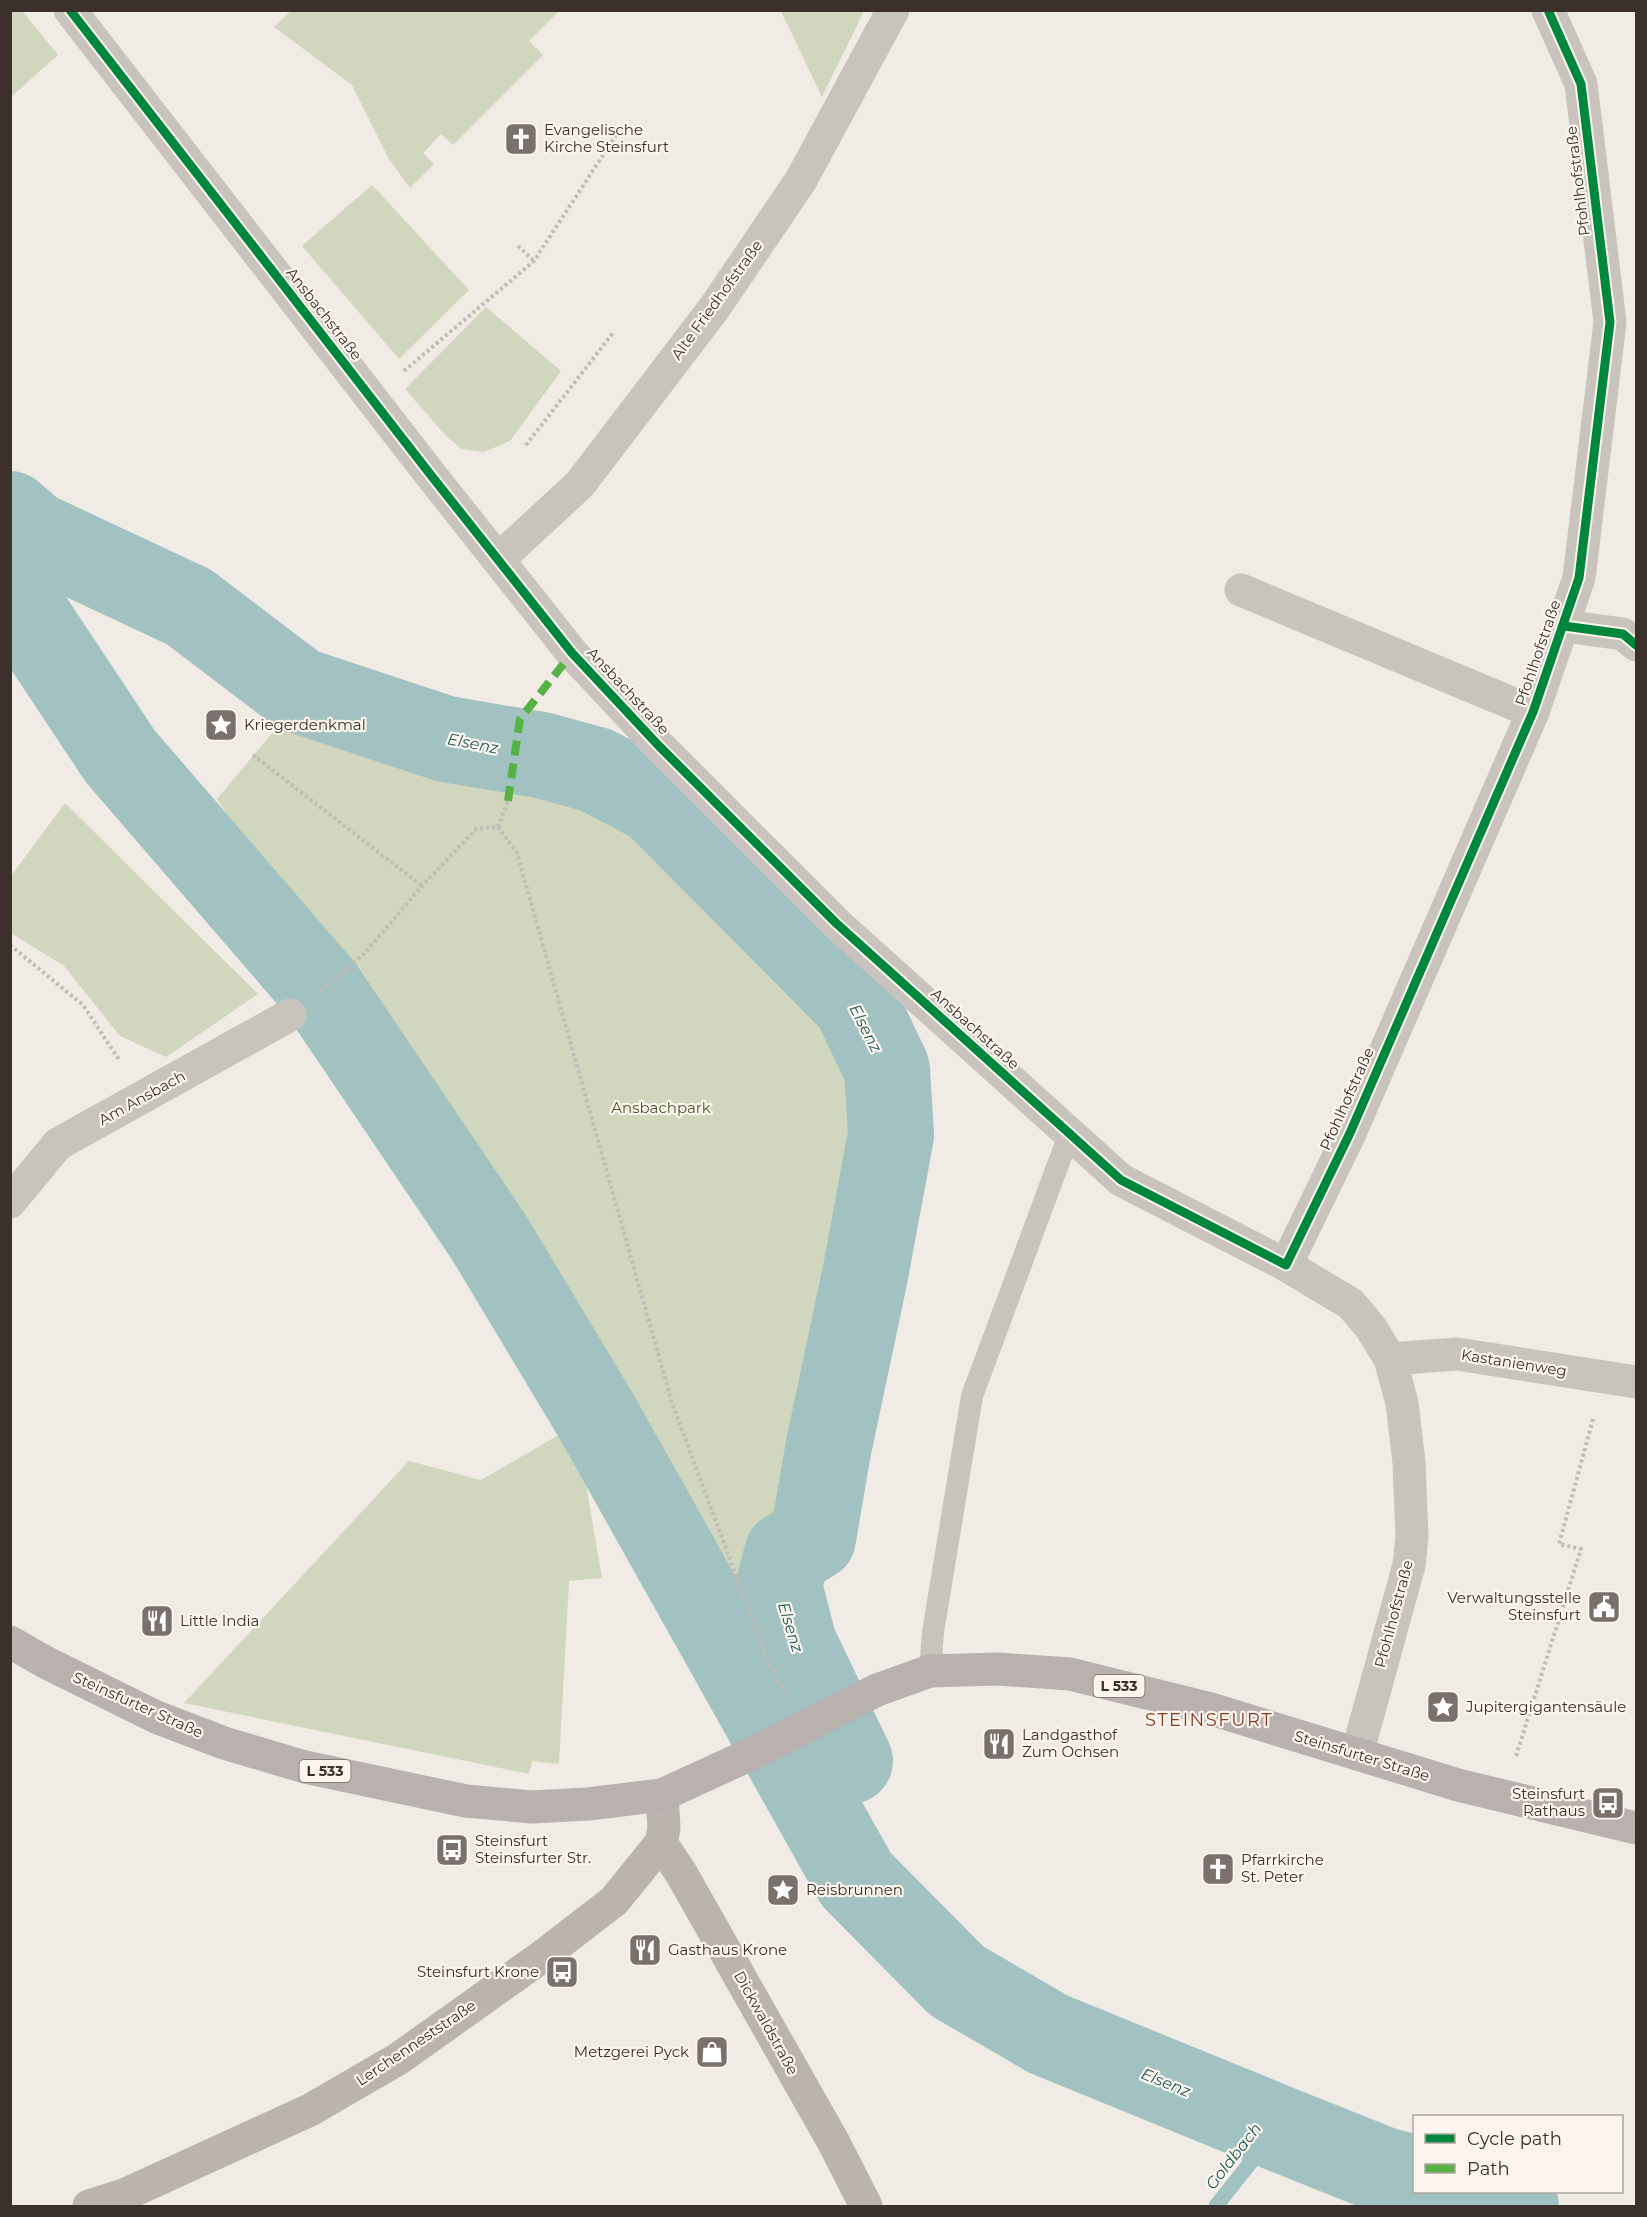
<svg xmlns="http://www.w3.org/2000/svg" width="1647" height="2217" font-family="Montserrat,sans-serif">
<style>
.green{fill:#d1d6bf}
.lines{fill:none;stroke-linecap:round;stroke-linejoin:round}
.stream{stroke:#a1c2c1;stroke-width:15}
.river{stroke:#a1c2c1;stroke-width:86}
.path{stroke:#c2bbb6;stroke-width:4;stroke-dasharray:3 3;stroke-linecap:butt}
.lane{stroke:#c9c3be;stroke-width:22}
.street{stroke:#c9c3be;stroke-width:33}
.secondary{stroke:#bab3ae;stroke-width:33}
.primary{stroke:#b8b1ad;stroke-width:33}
.quiet{stroke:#57b246;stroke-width:8;stroke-dasharray:15 8;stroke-linecap:butt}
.cycleway-casing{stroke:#fbf5ee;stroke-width:13}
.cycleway{stroke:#00873e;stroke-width:9}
.labels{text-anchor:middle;stroke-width:4.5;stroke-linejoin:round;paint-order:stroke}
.shield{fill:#fbf5ee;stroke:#756b66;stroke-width:1.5}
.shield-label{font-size:14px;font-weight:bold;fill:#3b302b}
.poi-label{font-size:15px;fill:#3b302b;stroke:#fbf5ee;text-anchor:start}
.street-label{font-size:15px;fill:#3b302b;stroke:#fbf5ee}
.park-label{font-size:15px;fill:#4a5a2e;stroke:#fbf5ee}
.water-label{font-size:16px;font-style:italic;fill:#1f5a5e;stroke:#fbf5ee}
.quarter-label{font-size:18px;letter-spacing:1.5px;fill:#8c3b22;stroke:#fbf5ee}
</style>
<rect width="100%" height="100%" fill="#f0ebe5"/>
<g class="green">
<path d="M11,10l11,1 36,44 -47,42z"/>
<path d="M291,11v-1l268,1 -30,30 14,14 -90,90 -12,-11 -18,19 11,11 -24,24 -21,-29 -37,-74 -78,-58z"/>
<path d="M781,11h83l-42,86z"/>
<path d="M372,185l97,105 -70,69 -97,-113z"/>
<path d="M486,307l75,64 -51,70 -26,11 -22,-3 -16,-13 -41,-47z"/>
<path d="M293,708l220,53 136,47 195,197 33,70 -114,526 -26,37 -143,-260 -377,-579z"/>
<path d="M65,803l193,191 -92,63 -46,-21 -56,-70 -53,-33v-57z"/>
<path d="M576,1425l26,153 -33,3 -10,183 -27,-3 -3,13 -345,-71 225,-242 72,19z"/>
</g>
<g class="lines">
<path class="stream" d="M1216,2206l62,-78"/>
<g class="river">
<path d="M10,514l23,20 156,73 109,83 148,49 95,16 55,15 59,31 200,201 32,67 4,66 -26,140 -37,175 -15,88 -26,16 -8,32 15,58 56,117"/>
<path d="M10,590l110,166 201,233 167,247 110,183 258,460 101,102 91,53 230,94 105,42 31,8"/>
<path d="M1462,2192l54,14"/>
</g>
<g class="path">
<path d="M518,246l16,15"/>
<path d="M404,371l130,-110 88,-135"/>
<path d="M526,445l87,-112"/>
<path d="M253,755l169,131"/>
<path d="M498,827l19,26 155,550 95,256 18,33"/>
<path d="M10,945l73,60 37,56"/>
<path d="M321,990l43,-36 58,-68 54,-57 22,-2 10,-26"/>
<path d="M1516,1756l65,-207 -22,-5 34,-125"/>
</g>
<path class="lane" d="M930,1671l3,-39 39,-236 97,-261"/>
<g class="street">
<path d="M70,10l360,464 142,179 87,93 177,177 285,257 165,85 65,39 20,24 19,31 12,44 7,60 3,74 -3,28 -52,189"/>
<path d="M499,559l81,-75 135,-177 86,-127 92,-170"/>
<path d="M1241,590l292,122"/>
<path d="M1564,626l59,8 13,11"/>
<path d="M10,1202l48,-58 232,-129"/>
<path d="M1286,1265l64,-132 183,-421 46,-134 31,-256 -29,-238 -33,-74"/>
<path d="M1390,1359l67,-5 179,28"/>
</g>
<g class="secondary">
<path d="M661,1843l20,30 153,270 32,63"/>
<path d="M89,2206l35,-11 186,-85 88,-51 142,-101 74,-57 47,-58 3,-15 -2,-33"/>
</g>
<path class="primary" d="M10,1642l35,20 111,55 68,26 81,24 161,34 66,6 56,-3 74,-9 85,-39 130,-66 53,-19 67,-2 73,5 141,35 247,76 178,43"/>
<path class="quiet" d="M508,801l12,-82 52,-66"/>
<defs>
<g id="cycleway">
<path d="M70,10l360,464 142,179 87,93 177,177 285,257 165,85 64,-132 183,-421 46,-134 31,-256 -29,-238 -33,-74"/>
<path d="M1564,626l59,8 13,11"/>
</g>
</defs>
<use href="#cycleway" class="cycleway-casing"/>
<use href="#cycleway" class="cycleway"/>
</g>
<defs>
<symbol id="church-square" viewBox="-11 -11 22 22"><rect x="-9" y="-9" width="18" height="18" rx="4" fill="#7a716c" stroke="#fbf5ee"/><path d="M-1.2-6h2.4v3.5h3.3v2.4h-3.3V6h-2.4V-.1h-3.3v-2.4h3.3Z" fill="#fff"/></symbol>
<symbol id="sight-square" viewBox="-11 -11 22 22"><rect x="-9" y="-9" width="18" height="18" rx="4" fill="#7a716c" stroke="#fbf5ee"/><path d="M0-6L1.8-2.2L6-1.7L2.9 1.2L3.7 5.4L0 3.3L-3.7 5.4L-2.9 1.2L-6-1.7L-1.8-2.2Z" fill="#fff"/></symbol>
<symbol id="civic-square" viewBox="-11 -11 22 22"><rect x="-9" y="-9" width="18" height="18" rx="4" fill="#7a716c" stroke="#fbf5ee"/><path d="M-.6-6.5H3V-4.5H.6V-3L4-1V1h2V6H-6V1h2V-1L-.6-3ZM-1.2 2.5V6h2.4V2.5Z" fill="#fff"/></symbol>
<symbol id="restaurant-square" viewBox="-11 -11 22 22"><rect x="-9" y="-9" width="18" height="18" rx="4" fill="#7a716c" stroke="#fbf5ee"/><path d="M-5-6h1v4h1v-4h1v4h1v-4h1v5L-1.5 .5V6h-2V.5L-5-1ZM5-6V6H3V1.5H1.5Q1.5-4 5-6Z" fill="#fff"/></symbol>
<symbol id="bus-square" viewBox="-11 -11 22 22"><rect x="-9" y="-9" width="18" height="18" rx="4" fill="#7a716c" stroke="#fbf5ee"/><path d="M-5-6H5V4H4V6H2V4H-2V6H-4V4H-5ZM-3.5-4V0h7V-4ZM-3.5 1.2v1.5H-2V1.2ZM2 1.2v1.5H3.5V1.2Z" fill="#fff"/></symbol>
<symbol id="shop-square" viewBox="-11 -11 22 22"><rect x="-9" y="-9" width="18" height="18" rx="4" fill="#7a716c" stroke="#fbf5ee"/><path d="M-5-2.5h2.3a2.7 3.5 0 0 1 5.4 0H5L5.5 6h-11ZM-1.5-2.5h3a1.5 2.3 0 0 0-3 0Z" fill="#fff"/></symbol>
</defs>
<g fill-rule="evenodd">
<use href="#church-square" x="502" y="120" width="38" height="38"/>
<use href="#sight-square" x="202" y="706" width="38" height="38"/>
<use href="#civic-square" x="1585" y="1588" width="38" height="38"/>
<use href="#restaurant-square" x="138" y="1602" width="38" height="38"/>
<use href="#sight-square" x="1424" y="1688" width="38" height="38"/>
<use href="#restaurant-square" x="980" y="1725" width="38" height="38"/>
<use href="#bus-square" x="1589" y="1784" width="38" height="38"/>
<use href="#bus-square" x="433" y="1831" width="38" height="38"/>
<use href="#church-square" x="1199" y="1850" width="38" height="38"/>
<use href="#sight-square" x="764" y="1871" width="38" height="38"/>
<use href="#restaurant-square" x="626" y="1931" width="38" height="38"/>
<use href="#bus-square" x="543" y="1953" width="38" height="38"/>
<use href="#shop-square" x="693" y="2033" width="38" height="38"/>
</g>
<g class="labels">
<g class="shield">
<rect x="1093.5" y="1675" width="51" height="22" rx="4.5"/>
<rect x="299.5" y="1760" width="51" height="22" rx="4.5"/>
</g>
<g class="shield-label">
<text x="1119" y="1691">L 533</text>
<text x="325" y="1776">L 533</text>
</g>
<g class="poi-label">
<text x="544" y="135">Evangelische<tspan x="544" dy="17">Kirche Steinsfurt</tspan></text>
<text x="244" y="730">Kriegerdenkmal</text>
<text x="1581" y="1603" text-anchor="end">Verwaltungsstelle<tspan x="1581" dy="17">Steinsfurt</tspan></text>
<text x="180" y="1626">Little India</text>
<text x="1466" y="1712">Jupitergigantensäule</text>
<text x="1022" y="1740">Landgasthof<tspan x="1022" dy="17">Zum Ochsen</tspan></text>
<text x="1585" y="1799" text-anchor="end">Steinsfurt<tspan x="1585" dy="17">Rathaus</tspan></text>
<text x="475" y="1846">Steinsfurt<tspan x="475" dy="17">Steinsfurter Str.</tspan></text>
<text x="1241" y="1865">Pfarrkirche<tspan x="1241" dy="17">St. Peter</tspan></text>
<text x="806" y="1895">Reisbrunnen</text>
<text x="668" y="1955">Gasthaus Krone</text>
<text x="539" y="1977" text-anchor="end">Steinsfurt Krone</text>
<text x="689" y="2057" text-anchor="end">Metzgerei Pyck</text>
</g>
<g class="street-label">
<text transform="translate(1578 181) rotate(-97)" y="5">Pfohlhofstraße</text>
<text transform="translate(717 300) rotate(-54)" y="5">Alte Friedhofstraße</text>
<text transform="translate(324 314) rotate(52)" y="5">Ansbachstraße</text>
<text transform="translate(1538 653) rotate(-71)" y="5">Pfohlhofstraße</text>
<text transform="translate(628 691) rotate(47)" y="5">Ansbachstraße</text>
<text transform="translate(975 1029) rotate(42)" y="5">Ansbachstraße</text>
<text transform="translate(142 1098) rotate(-29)" y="5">Am Ansbach</text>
<text transform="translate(1347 1099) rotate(-66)" y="5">Pfohlhofstraße</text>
<text transform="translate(1514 1363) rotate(9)" y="5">Kastanienweg</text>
<text transform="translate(1394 1614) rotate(-75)" y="5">Pfohlhofstraße</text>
<text transform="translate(138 1705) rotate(24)" y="5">Steinsfurter Straße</text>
<text transform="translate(1362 1756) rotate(17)" y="5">Steinsfurter Straße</text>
<text transform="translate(766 2023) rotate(61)" y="5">Dickwaldstraße</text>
<text transform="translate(416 2043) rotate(-34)" y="5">Lerchenneststraße</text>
</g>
<g class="park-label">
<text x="661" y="1113">Ansbachpark</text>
</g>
<g class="water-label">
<text transform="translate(473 743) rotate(11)" y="6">Elsenz</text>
<text transform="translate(866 1028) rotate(63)" y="6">Elsenz</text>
<text transform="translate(791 1627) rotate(73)" y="6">Elsenz</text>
<text transform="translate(1166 2082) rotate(22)" y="6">Elsenz</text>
<text transform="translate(1233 2156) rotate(-52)" y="6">Goldbach</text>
</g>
<g class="quarter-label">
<text x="1209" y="1726">STEINSFURT</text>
</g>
</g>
<rect width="1647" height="2217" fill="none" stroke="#3b302b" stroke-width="24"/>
<rect x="1413" y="2115" width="210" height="78" fill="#fbf5ee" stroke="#aea6a0" stroke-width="1.5"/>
<rect x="1425" y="2134" width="30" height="9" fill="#00873e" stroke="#aea6a0" stroke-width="1.5"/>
<text x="1467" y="2145" font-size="18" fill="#3b302b">Cycle path</text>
<rect x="1425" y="2164" width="30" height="9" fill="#57b246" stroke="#aea6a0" stroke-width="1.5"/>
<text x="1467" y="2175" font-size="18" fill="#3b302b">Path</text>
</svg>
